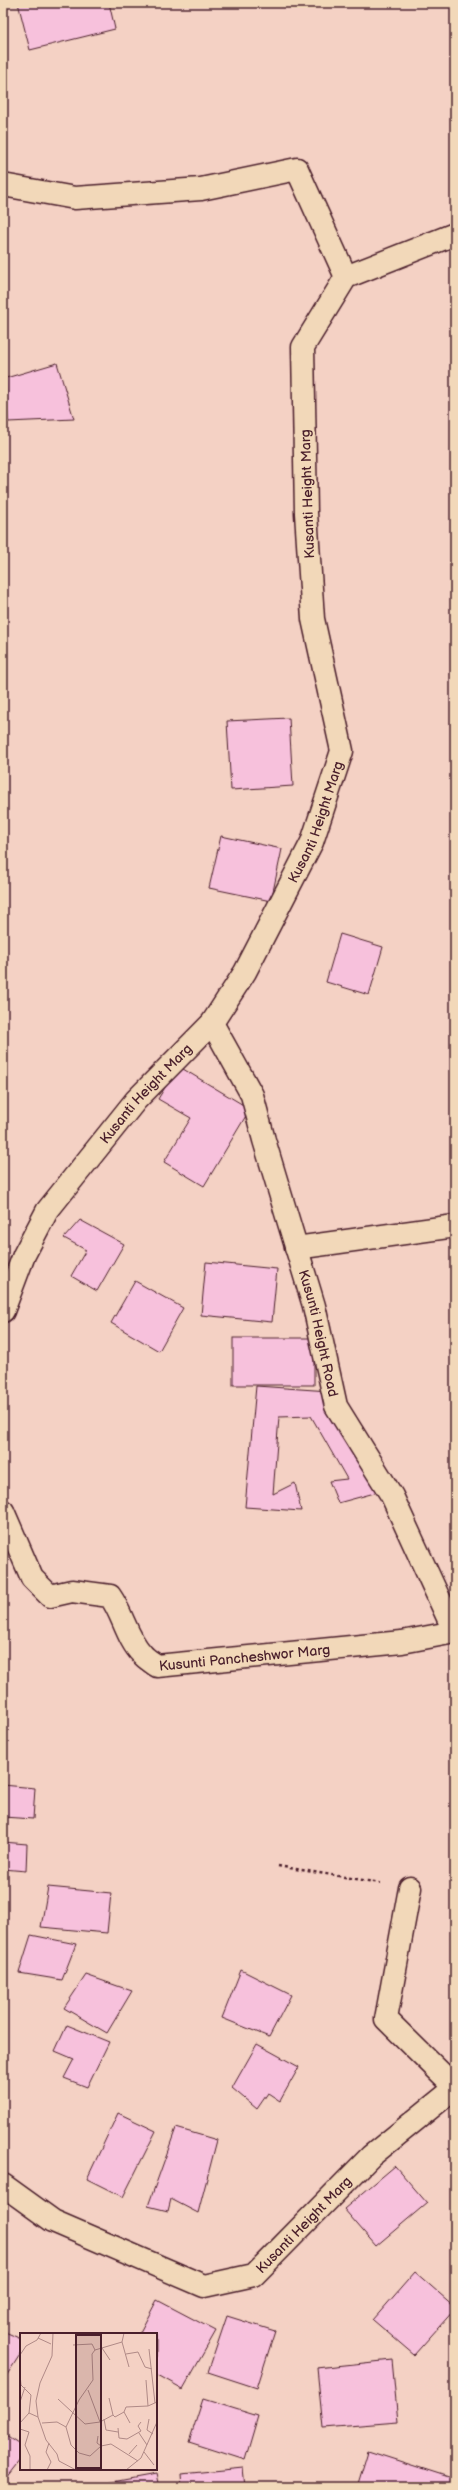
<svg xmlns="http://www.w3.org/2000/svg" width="458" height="2490" font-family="'Balsamiq Sans',sans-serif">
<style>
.building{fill:#f7c1dc;stroke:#4a1f2b}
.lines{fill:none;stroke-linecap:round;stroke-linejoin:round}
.minor-casing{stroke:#4a1f2b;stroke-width:25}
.path{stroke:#4a1f2b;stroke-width:2.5;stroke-dasharray:3 3;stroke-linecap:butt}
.minor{stroke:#f2d8b9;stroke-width:22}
.labels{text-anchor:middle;stroke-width:4;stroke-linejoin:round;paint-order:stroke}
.street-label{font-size:14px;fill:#4a1f2b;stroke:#f2d8b9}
.inset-road{fill:none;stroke:#b08a87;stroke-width:1}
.view{fill:#4a1f2b;fill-opacity:0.15;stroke:#4a1f2b;stroke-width:2}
.inset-edge{fill:none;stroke:#4a1f2b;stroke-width:2}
</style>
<rect width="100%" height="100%" fill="#f4d1c4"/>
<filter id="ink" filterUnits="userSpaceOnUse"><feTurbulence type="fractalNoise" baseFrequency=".025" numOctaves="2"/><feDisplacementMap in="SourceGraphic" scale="8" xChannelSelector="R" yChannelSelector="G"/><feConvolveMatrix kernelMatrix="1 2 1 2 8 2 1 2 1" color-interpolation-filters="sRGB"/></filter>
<g filter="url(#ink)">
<g class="building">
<path d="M18,3h91l6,26 -85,21z"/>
<path d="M57,363l17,56 -66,3 -2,-44z"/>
<path d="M289,718l4,68 -62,4 -4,-69z"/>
<path d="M221,836l61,13 -11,52 -62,-13z"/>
<path d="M340,934l43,13 -14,48 -43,-13z"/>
<path d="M178,1066l72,43 -46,77 -40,-24 27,-44 -33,-19z"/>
<path d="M80,1220l44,24 -27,47 -26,-15 15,-26 -22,-12z"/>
<path d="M206,1262l71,7 -5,53 -71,-7z"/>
<path d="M135,1281l48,27 -24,43 -48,-28z"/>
<rect x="233" y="1338" width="81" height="47"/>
<path d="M256,1386l73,5 53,100 -44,12 -9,-22 18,-2 -36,-63 -32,1 -6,77 22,-11 6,28 -56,-4z"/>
<path d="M3,1785l32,3 -2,31 -30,-2z"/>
<path d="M3,1842l24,2 -1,27 -23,-2z"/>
<path d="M48,1887l63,6 -4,40 -66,-6z"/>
<path d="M31,1935l45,9 -14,36 -43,-7z"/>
<path d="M241,1970l50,25 -22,42 -47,-19z"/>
<path d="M86,1975l46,16 -25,42 -43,-25z"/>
<path d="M67,2025l42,17 -22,45 -23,-9 10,-19 -19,-8z"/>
<path d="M257,2044l42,23 -19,34 -12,-8 -11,16 -25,-21z"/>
<path d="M118,2113l38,18 -33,66 -36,-18z"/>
<path d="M176,2128l41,12 -19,73 -27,-14 -3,12 -20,-5z"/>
<path d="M395,2166l32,37 -51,43 -32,-37z"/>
<path d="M415,2272l40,35v2l-41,46 -41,-35z"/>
<path d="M157,2300l59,31 -33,58 -27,-15v-40h-17z"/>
<path d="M227,2316l48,15 -18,57 -49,-16z"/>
<path d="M3,2331l18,8v14l-18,28z"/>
<path d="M392,2360l6,62 -75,6 -6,-60z"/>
<path d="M203,2399l55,17 -13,44 -56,-18z"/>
<path d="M3,2434l18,12v13l-18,23z"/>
<path d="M368,2451l87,28v8h-98z"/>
<path d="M243,2468l2,19h-63l-1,-13z"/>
<path d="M156,2474l3,13h-62l-1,-2z"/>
</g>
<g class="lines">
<defs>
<g id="minor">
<path d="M3,185l72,13 126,-9 96,-20 49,108"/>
<path id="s1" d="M212,1023l40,72 12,45 50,166 22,100 56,90 63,137"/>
<path d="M296,1248l159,-22"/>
<path id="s2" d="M3,1311l21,-56 23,-44 89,-111 76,-77 33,-51 67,-130 30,-91 -29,-132 -7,-106 -3,-166 43,-70 109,-43"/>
<path id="s3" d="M3,1511l29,67 18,18 22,-5 38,5c13,18 17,43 32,58 4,5 10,8 15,12l245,-24 53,-10"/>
<path d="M410,1888l-24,131 69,68"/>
<path id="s4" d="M3,2185l50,36 151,65 50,-11 117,-119 84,-68"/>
</g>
</defs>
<use href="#minor" class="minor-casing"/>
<path class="path" d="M278,1866l102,17"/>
<use href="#minor" class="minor"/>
</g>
</g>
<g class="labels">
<g class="street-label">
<text transform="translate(307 494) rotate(-92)" y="5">Kusanti Height Marg</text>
<text dy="5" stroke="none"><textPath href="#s2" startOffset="587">Kusanti Height Marg</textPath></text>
<text dy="5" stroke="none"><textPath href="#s2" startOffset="263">Kusanti Height Marg</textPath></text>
<text dy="5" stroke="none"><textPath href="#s1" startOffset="330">Kusunti Height Road</textPath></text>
<text dy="5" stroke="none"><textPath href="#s3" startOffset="333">Kusunti Pancheshwor Marg</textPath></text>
<text dy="5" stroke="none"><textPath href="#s4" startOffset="348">Kusanti Height Marg</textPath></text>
</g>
</g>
<g transform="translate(20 2333)">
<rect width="137" height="137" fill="#f4d1c4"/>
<path class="inset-road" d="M104,0l-2,9 -27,8 -3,4 1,26 -14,20 -13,27 5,18 8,8 11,3 11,-10 10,-2 27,17M18,5l13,6M102,9l7,25M53,12l19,-1 3,6M82,15l8,12M129,16l6,54M106,21l12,-2 7,15 7,2M0,22l6,-9 11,-6 4,-7M0,41l1,11 10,10 -2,18 -9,10M126,47l2,26M68,57l12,32M89,65l4,17M38,66l27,25 15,-2 13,-7 2,2 9,-5 2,-5 22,-1 9,-4M0,69l5,-15M104,79l6,11M9,80l9,4 8,23 11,14 2,7 17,9M18,84l-2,-16 4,-18 12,-27 1,-23M84,86l2,11 12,2M129,86l-2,11 6,4M22,90l15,-1 9,5M98,95l1,10 8,1 14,-8 -3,-5 3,-4M0,96l9,3 -4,13 5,11v14M119,100l8,12M78,103l-1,7 4,3M124,119l10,13M109,121l8,-9M27,137l4,-8 -5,-10 3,-9M106,137l15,-12 16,-36"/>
<path class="view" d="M56,2h25v133h-25z"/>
<rect width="137" height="137" class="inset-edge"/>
</g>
<rect width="458" height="2490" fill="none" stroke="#f2d8b9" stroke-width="16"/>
<rect x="8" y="8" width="442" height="2474" fill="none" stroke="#4a1f2b" stroke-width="1.5" filter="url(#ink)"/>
</svg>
